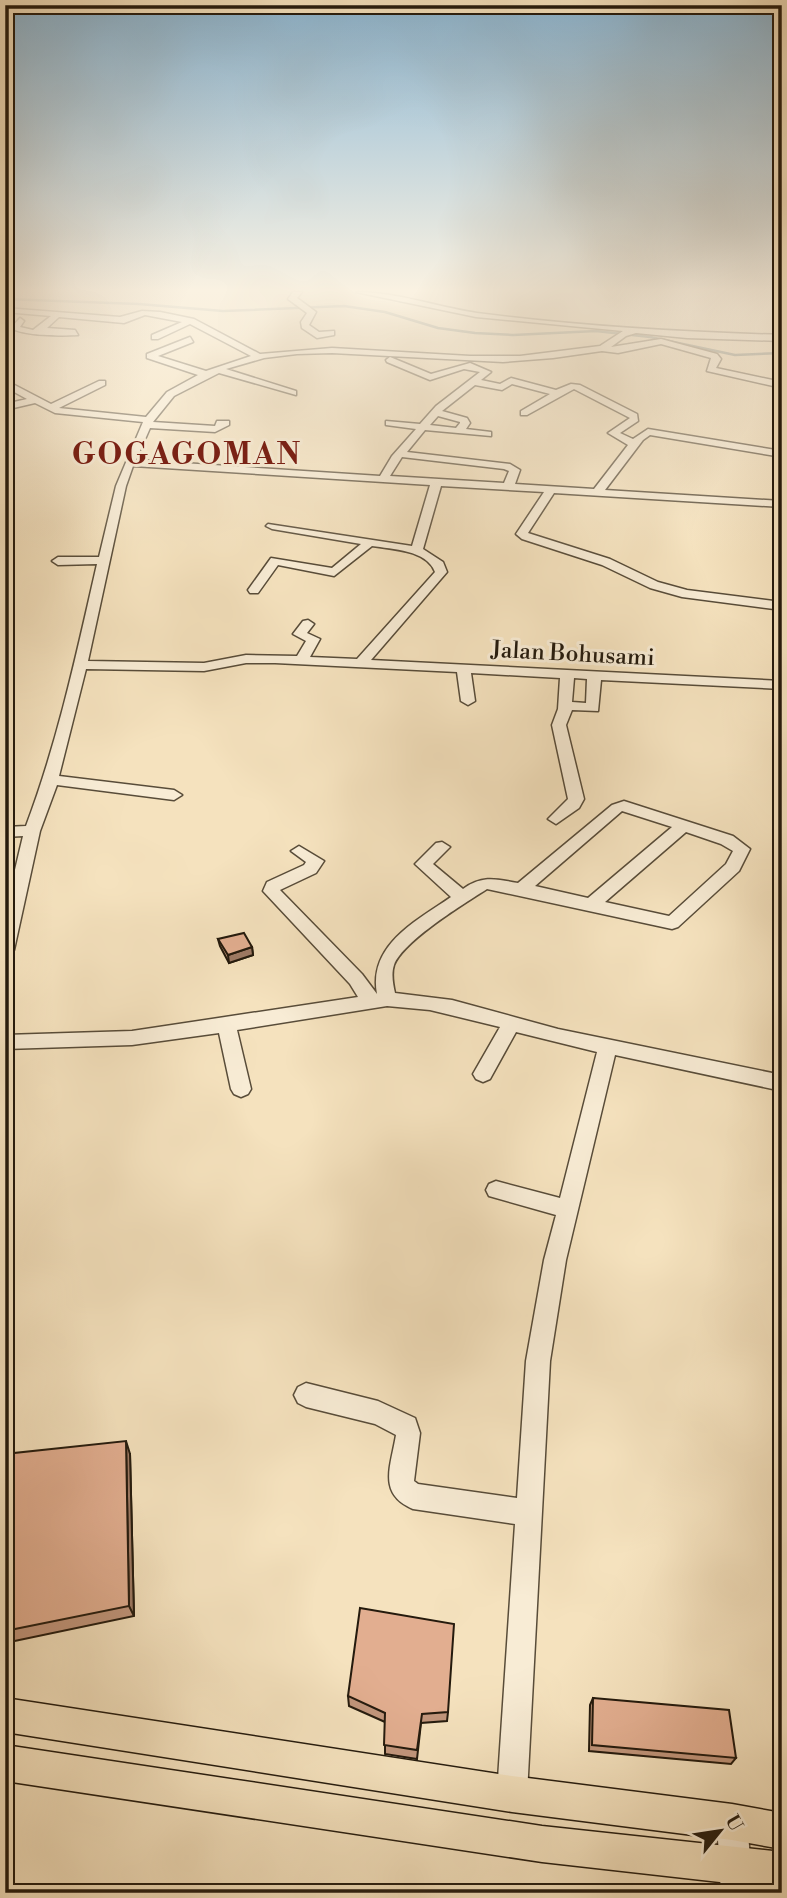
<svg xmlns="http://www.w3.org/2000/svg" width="787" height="1898" font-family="'Libre Bodoni',serif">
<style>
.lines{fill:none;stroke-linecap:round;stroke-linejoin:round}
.stream{stroke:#6e7b74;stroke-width:2.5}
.minor-casing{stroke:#584c39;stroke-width:3}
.major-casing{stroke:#241a0d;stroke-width:3}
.minor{fill:#f8ecd5;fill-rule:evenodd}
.major{fill:#f5e2be;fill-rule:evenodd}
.wall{fill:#c2967c;stroke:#241a0d;stroke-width:2}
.shaded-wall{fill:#9e7a65;stroke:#241a0d;stroke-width:2}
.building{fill:#e2ae90;stroke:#241a0d;stroke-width:2}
.labels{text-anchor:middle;stroke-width:6;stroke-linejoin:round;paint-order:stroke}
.far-street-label{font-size:23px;fill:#241a0d;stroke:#f8ecd5}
.far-district-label{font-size:30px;font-weight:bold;letter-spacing:2px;fill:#7a1f14;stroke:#f8ecd5}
</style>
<rect width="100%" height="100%" fill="#f5e2be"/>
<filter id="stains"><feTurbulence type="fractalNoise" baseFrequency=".00286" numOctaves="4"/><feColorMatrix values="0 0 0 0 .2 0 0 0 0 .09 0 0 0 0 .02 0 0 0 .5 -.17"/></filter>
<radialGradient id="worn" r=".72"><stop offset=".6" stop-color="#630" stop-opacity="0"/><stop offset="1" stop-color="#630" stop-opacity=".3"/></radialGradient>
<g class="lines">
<path class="stream" d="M5,299l134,5 84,7 121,-5 41,6 53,16 37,5 38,2 83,-4 54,6 85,18 47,-2"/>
<defs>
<g id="minor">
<path d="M293,292h9l-5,6 19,14 -7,13 10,7 15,-1v4l-17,3 -15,-10 -1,-6 6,-9 -19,-14z"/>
<path d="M356,292c41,0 81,15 121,21 101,13 203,19 305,22v6l-95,-3 -51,-5 -10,3 -15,11 50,-8 56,15 4,5 -5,9 66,14v6l-75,-17 4,-13 -50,-14 -43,9 -16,-2 -49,7 -50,4 -171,-9 -35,1 -33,4 -38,11 70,22v4l-77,-22 -45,23 -21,26 62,4 2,-5h12v4l-14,7 -65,-4 -14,32 244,16 12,-20 24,-27 -30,-4v-4l34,3 16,-18 44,-34 -16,-3 -34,11 -43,-18 -1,-2 4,-3 41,17 39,-11 21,9 -10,8 19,4 11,-6 45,12 15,-6 9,1 57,29 1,7 -18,12 13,6 15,-10 134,22v6l-132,-22 -7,5 -38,50 177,11v6l-228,-14 -26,40 82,26 48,23 29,8 95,12v8l-100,-13 -32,-9 -48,-23 -80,-26 -6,-5 28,-42 -103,-6 -18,63 20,13 4,10 -76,88 411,21v8l-181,-9 -3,31 -26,-1 -6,15 18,74 -5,9 -23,16 -8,-5 20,-20 -16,-74 6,-16 2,-31 -89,-5 4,28 -7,4 -7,-4 -4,-29 -182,-9h-29l-42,8 -118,-2 -27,107 115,14 8,5 -8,5 -117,-15 -17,46 -26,119 -9,6v-44l18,-76 -18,1v-10l21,-1c32,-85 51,-174 71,-262l-39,1 -6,-4 6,-4h41l17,-71 27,-64 -88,-9 -20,-10 -30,7v-6l22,-5 -22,-12v-7l46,24 48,-23h6v4l-46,23 87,9 21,-25 31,-17 -51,-17v-4l43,-17 3,5 -35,14 48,15 45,-15 -61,-32 -32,15h-6v-4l30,-13 -37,-7 -21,8 -65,-6 -12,11 28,2 3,5c-17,1 -54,1 -67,-7l9,-10 4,3 -4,6 13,3 18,-14 -46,-4v-4l115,9 22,-6 18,1 34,7 66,35 72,-6 138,8h50l80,-10 23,-15 -147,-14zM512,384l38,10 -29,17v4h6l47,-26 56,29 -22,15 20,12 -34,44 -79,-5 5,-14 -10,-6 -103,-12 18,-22 66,6v-4l-25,-3 4,-6 -3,-5 -25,-7 33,-26 27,5zM438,416l22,6v1l-4,5 -26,-3zM402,457l102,12 5,2 -5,12 -114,-7zM133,466l297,19 -18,61 -144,-22 -2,2 6,3 89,15 -29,24 -61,-10 -23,32 2,3h8l20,-28 56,11 38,-30c20,3 55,4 63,26l-78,87 -47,-2 10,-18 -13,-6 7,-9 -6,-4 -5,1 -10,13 13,7 -9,15 -51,-1 -42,8 -116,-2 38,-175zM574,678l13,1 -1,24 -14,-1z"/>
<path d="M5,342h6l1,2 -7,4z"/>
<path d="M624,801l109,35 17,13 -11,22 -61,56 -6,2 -185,-40c-22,14 -84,52 -93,76 -3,9 -1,19 1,28l57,7 106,29 224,46v16l-167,-36 -49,205 -16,101 -23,433 -4,11 -11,4 -11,-4 -4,-11 18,-270 -102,-15c-36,-15 -22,-43 -17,-74l-21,-11 -69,-17 -8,-4 -4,-8 4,-8 8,-4 72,18 37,17 5,15 -6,48 4,3 99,14 9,-137 18,-101 12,-45 -67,-19 -3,-6 3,-6 7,-3 64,17 37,-146 -81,-20 -26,47 -7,3 -7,-3 -3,-5 27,-47 -70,-17 -43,-4 -150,24 14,59 -3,5 -7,3 -7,-3 -3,-5 -12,-56 -87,12 -127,4v-14l127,-4 226,-34 -8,-13 -87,-93 4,-9 37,-17 2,-3 -15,-11 8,-5 25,15 -8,12 -36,17 82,84 15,20c-9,-49 39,-73 74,-97l-36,-33 21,-21 6,-1 8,5 -17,17 30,25c19,-14 33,-10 55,-6l94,-78zM622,811l50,16 -84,71 -53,-12zM686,832l35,12 12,7 -7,13 -57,52 -64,-14z"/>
<path d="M732,1807l11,4 4,11 6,71h-32l-4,-71 4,-11z"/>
</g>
<g id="major">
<path d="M5,1698l507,78 220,28 50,9v36l-50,-9 -220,-28 -507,-80z"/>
<path d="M5,1745l537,81 240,26v37l-240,-27 -537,-81z"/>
</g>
</defs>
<use href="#minor" class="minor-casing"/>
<use href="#major" class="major-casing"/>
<use href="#minor" class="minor"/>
<use href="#major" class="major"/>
</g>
<g class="wall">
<path d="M218,939l34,8 1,8 -24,8 -9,-17z"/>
<path d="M5,1454h125l4,162 -129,27z"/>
<path d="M348,1696l100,16 -1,9 -26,2 -4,36 -32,-5v-32l-36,-16z"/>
<path d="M593,1698l143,60 -5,6 -142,-13 1,-46z"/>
</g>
<g class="shaded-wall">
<path d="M252,947l1,8 -24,8 -1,-8z"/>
<path d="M126,1441l4,13 4,162 -5,-10z"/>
</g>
<g class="building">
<path d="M244,933l8,14 -24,8 -10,-16z"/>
<path d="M126,1441l3,165 -124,25v-177z"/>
<path d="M360,1608l94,16 -6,88 -26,2 -5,36 -33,-5 1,-32 -37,-17z"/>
<path d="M593,1698l136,12 7,48 -144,-13z"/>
</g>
<linearGradient id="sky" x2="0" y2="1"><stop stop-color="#8bb7d5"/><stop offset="0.52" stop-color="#faf2e2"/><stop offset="1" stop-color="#faf2e2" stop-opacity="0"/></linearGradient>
<rect width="787" height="558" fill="url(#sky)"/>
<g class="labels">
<g class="far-street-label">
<text transform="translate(573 653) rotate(3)" y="8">Jalan Bohusami</text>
</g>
<g class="far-district-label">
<text x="187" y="464">GOGAGOMAN</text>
</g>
</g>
<rect width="787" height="1898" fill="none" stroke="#f5e2be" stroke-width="28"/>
<rect x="7" y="7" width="773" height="1884" fill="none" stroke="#241a0d" stroke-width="3.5"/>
<rect x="14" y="14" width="759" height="1870" fill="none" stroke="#241a0d" stroke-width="2"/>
<g transform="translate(720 1831) rotate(60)" stroke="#f8ecd5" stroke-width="5" paint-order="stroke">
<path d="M0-5L12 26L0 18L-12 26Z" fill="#241a0d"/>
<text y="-10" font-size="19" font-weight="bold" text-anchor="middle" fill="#241a0d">U</text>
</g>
<rect width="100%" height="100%" filter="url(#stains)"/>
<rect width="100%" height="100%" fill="url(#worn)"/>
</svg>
